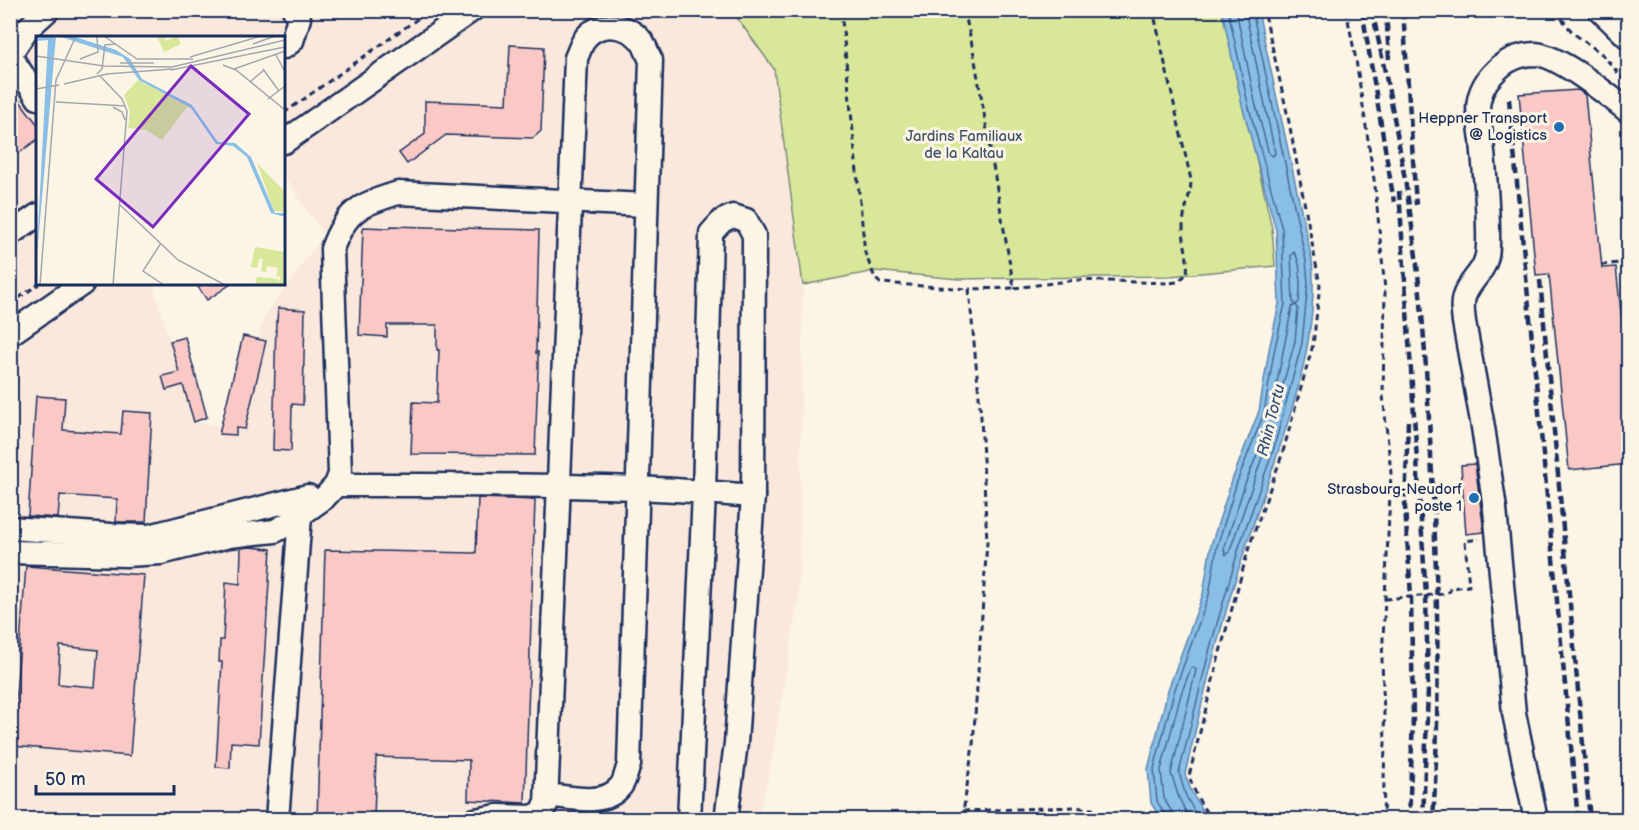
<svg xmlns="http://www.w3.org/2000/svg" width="1639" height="830" font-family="'Balsamiq Sans',sans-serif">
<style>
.built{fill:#fbe8dc;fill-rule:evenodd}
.green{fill:#d8e79a;stroke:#7a8b7c;stroke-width:1.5}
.water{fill:#89bfe6;stroke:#5d85b0;stroke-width:1.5}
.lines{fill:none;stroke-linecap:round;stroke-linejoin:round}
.shore{stroke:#476994;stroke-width:1.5}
.building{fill:#fac9c6;stroke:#1b2f5e;stroke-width:1.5;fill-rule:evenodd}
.minor-casing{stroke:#1b2f5e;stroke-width:27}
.path{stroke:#1b2f5e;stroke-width:3;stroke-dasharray:6 4.5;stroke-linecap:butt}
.minor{stroke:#fcf5e5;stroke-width:22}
.rail{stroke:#1b2f5e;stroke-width:4.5;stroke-dasharray:9 4.5;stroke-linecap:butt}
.poi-dot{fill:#1f6fb2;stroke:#fcf5e5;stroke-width:2}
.labels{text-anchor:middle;stroke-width:6;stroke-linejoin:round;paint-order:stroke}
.poi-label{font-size:15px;fill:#1b2f5e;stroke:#fcf5e5;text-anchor:end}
.park-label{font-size:15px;fill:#41546a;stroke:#fcf5e5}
.water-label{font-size:16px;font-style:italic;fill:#365380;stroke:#fcf5e5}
.inset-road{fill:none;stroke:#a2a6af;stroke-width:1.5}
.view{fill:#7b2cbf;fill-opacity:0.15;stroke:#7b2cbf;stroke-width:3}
.inset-edge{fill:none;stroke:#1b2f5e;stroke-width:3}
</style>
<rect width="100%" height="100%" fill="#fcf5e5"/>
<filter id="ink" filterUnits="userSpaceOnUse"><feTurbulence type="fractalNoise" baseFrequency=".0167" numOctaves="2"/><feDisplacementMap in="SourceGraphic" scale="12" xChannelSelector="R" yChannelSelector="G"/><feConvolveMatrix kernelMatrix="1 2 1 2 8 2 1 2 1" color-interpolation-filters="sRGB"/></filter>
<g filter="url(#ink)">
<path class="built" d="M10,11h722l42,58 29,216 -4,309 -29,177 -13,48h-746zM38,38h246v139l40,58 -60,82 -26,111 -44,-6 -41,-138h-115z"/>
<path class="green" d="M732,11h491l49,217 3,38 -105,10 -212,3 -83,-8 -72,14 -29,-216z"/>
<path class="water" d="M1222,11h36l54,249c9,95 -37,196 -66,286 -25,75 -43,152 -61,228l7,19 15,26h-46l-10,-16 -3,-34 20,-79 35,-96 8,-49 21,-65 27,-69 10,-61 10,-46 -3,-74 -34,-125z"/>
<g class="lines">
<g class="shore">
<path d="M1236,10l19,92 14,52 4,2 2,-3 -30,-143"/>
<path d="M1294,252c9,13 6,35 5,50l-3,3 -3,-3 -2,-47z"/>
<path d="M1296,305l2,3 -3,33 -13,47 -3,2 -3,-3 16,-80z"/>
<path d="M1263,440l4,2 -2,7 -36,104 -3,2 -2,-6 21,-65z"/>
<path d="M1165,820v-5l-8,-14 -3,-32 20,-77 35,-97 8,-48 20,-65 27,-69 10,-61 11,-48 -3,-75 -34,-125 -20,-94"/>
<path d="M1173,820l-1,-8 -8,-13 -3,-29 20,-76 10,-26 3,-1 2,3 -25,103 8,25 11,22"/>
<path d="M1199,820l-13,-24 -7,-23 31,-125 30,-104 33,-93 29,-108 6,-60 -2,-22 -54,-251"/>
</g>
</g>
<g class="building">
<path d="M510,45l34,2 -3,84 -8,7 -87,-3 -39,29 -8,-11 26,-19v-33l82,3z"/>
<path d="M10,88l28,37v14l-28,20z"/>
<path d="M1578,90l7,5 17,173 14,-1 13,119v78l-60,6 -20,-196 -13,1 -17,-181z"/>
<path d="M391,226l148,4 -3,123 2,-1v17l-3,86 -124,-1 2,-52 24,1 2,-53h-2v-25h-50v12l-28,-2 4,-108 27,1z"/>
<path d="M196,284h35l-24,16z"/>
<path d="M278,308l27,2 -2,95 -11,-1 -1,47 -18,-1 3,-129h1z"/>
<path d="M243,336l23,5 -21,88 -9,-1v7l-17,-1z"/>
<path d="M185,337l22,80 -13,5 -11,-37 -17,5 -4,-14 17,-4 -9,-31z"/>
<path d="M36,396l29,2 -2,32 58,4 2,-23 29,2 -6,109h-30l1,-23 -57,-4 -2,23 -30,-2z"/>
<path d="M1475,464l9,68 -18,2 -5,-69z"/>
<path d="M478,498l57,2 -10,303 -57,-3 1,-40 -93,-3 -2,62h-57l8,-269 151,3z"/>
<path d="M250,547l21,2 -12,195 -28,-2 -1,26 -14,-1 6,-105h-3l1,-22h3l3,-58 14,2 1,-36z"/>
<path d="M26,566l118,9 -14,181 -118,-10zM60,646l38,4 -3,37 -37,-3z"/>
</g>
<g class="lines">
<defs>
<g id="minor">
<path d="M1600,10l28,27"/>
<path d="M284,47l8,-6 7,-23 -5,-8"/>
<path d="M10,54l17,-25 21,-19"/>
<path d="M10,56l28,42"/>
<path d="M284,142l188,-132"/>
<path d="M10,234l28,-19"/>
<path d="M10,334l72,-50"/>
<path d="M336,485c99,0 199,-1 298,3 40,1 80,5 119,8l1,-261 -8,-15 -13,-4 -11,5 -11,12 -7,260 -15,327"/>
<path d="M10,528l101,7 38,1 159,-40"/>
<path d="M10,552l116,3 35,-2 68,-17 46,-5 11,-6 38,-27 12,-13 4,-11 -8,-225c14,-39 28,-44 66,-56l248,12"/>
<path d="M277,820l23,-304 -7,-16"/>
<path d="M475,820l22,-4 35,1 9,-4 5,-8 30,-747c3,-6 6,-17 11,-22 16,-16 43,-11 56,7 3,5 5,12 8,17l-22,705c-3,7 -4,17 -9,22 -16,20 -51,10 -73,8"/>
<path d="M726,820l10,-77 17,-247"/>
<path d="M1536,820l-22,-107 -19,-204 -12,-82 -19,-105c-1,-9 -3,-19 1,-28 8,-18 23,-24 23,-48 1,-35 -3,-70 -6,-105 -1,-13 -6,-29 -3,-41 3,-15 11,-24 22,-34 9,-7 22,-12 34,-12 24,1 73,41 93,57"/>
</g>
</defs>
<use href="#minor" class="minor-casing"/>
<g class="path">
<path d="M841,10l24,243 10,25 5,5 89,6 12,128 6,125 -14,203 -11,75"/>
<path d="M964,10l9,39 41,239 -45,1"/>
<path d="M1346,10l10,50 19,126 10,104 -2,105 8,78 -9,187 3,82 -2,78"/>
<path d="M1555,10l18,23 30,22 20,24"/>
<path d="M284,113l146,-103"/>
<path d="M1601,265l27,-3"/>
<path d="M1014,288l62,-8 93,3 8,-1 10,-8c2,-16 -4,-31 -4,-47 0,-16 8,-31 8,-47l-38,-170"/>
<path d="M10,304l29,-20"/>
<path d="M1385,599l58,-5 7,-3v-3l19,-2 -4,-45 14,-2"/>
<path d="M963,811l111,-4 18,2 13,11"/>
<path d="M1214,820c-13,-11 -19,-28 -25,-44l31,-124 29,-105 33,-92 31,-110 7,-60 -32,-168 -24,-107"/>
</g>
<use href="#minor" class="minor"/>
<g class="rail">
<path d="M1362,10l32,192"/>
<path d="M1372,10c16,74 31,149 41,224 12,85 15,172 20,258 5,110 7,218 0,328"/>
<path d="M1386,10l3,49"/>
<path d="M1403,10l13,195"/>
<path d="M1509,99l69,721"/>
<path d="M1399,191l27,404 2,95 -5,130"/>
<path d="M1540,280l50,540"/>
<path d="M1408,421l-3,86 6,89 2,122 -4,102"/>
</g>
</g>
</g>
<g class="poi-dot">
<circle cx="1559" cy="127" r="6"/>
<circle cx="1474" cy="498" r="6"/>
</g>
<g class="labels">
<g class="poi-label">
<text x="1547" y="123">Heppner Transport<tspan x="1547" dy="17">@ Logistics</tspan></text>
<text x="1462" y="494">Strasbourg-Neudorf<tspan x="1462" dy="17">poste 1</tspan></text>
</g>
<g class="park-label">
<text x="964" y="141">Jardins Familiaux<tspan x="964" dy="17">de la Kaltau</tspan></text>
</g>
<g class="water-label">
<text transform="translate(1270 420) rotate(-76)" y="6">Rhin Tortu</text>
</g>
</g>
<g transform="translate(36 36)">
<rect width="249" height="249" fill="#fcf5e5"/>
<path d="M121,0h6l3,5 11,-5 4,8 -17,8zM102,44l50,26 -26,34 -16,-10 -18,-2 2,-16 -6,-17zM221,127l28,29v20l-11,-1zM219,211l30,5 -1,33h-29l2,-8 21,2 1,3 2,-5 -5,-1 2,-8 -11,-2 -1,6 -5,-1 2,-12h-4l-2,9 -6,-1z" fill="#d8e79a"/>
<path d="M0,0h20l-20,231 12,-227 -12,1zM22,0h14l44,14 14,9 12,20 50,26 26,37 17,1 16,14 24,56h10v4l-14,-4 -24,-56 -14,-11 -17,-2 -25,-36 -52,-28 -16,-23z" fill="#89bfe6"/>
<path class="inset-road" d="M68,0l33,23h56M217,8l22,-8M240,19l9,17M0,20l68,10 68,1 113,-27M154,21l71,-21M44,23l18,-7 -1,-16M84,27h34M187,29l13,5 49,40M198,33l51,-18M227,33l16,22M135,34l114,-23M61,38l5,-5 3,-24 10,-1M64,40l22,23 5,12 -14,174M214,46l14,-12M28,48l43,-10 65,-5M0,53l23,-4M232,63l17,-13M20,66l70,4M77,71l9,5 3,8M83,168l59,56 47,25M125,207l-18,28 21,14M4,249l16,-205 20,-44"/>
<path class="view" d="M155,30l58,48 -96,113 -57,-48z"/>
<rect width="249" height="249" class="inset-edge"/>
</g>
<rect width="1639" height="830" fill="none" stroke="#fcf5e5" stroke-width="36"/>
<rect x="18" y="18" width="1603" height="794" fill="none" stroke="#1b2f5e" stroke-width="2" filter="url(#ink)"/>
<path d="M36 785v9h138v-9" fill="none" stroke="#1b2f5e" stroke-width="3"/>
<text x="45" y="785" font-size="18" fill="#1b2f5e" stroke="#fcf5e5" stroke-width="4.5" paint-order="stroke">50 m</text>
</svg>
